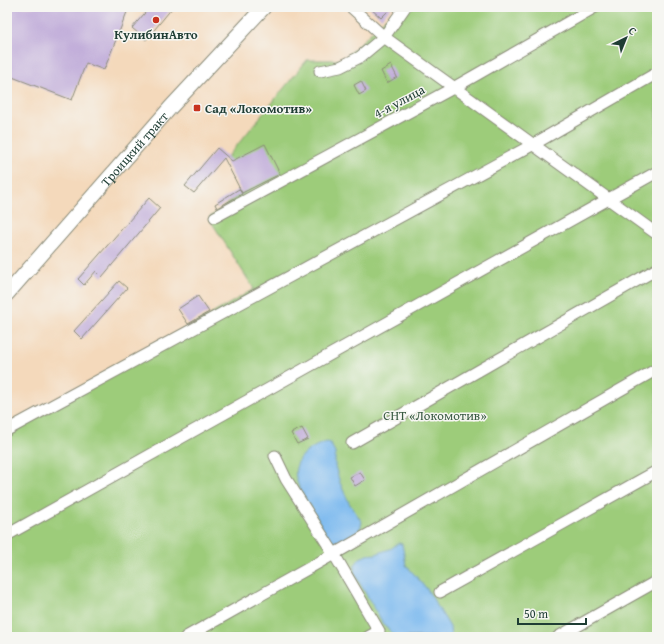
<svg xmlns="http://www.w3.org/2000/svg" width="664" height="644" font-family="'Gentium Book Plus',serif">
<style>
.green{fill:#9dcc7a;stroke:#5e8457}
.water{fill:#7bb9ef;stroke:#4d7b92}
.building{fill:#c2afda}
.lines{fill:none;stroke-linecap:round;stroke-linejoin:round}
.minor-casing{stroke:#8a8b78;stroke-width:13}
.major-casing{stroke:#8a8b78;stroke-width:16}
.minor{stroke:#fff;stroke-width:11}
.major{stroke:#fff;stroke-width:14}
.poi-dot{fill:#c8321e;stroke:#f6f6f2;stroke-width:1.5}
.labels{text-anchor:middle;stroke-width:3;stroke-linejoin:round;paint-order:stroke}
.poi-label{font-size:13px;font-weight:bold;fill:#1f3d34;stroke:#f6f6f2}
.street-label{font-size:13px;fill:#1f3d34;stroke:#f6f6f2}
.park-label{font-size:13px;fill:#385a42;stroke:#f6f6f2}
</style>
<rect width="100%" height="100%" fill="#f6f6f2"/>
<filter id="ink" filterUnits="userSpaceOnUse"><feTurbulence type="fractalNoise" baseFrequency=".025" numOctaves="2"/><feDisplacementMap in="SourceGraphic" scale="8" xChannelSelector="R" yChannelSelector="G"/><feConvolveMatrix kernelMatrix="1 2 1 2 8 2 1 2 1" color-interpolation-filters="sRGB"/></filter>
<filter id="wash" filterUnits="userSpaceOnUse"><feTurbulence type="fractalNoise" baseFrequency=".012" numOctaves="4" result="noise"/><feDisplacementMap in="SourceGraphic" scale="16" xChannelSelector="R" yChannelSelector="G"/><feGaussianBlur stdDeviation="0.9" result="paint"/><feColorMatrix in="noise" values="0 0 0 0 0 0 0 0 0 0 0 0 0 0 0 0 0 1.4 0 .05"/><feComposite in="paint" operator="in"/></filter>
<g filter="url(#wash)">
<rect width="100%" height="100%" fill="#f4d9bb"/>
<path class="green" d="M397,7h260v630h-650v-201l247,-147 -45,-71 37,-28 -21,-30 82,-100h36z"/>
<g class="water">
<path d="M327,442l3,1 5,9v14l5,17 9,20 13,19c-2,12 -13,16 -23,22 -12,-4 -18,-19 -24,-30 -7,-11 -16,-23 -19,-36 -4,-19 15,-32 31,-36z"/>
<path d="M398,543l4,1 4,21 21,24 23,38 1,10h-55l-12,-12 -25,-43 -5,-11 1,-6 5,-7 7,-3 9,-1 16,-6z"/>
</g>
<g id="blocks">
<g class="building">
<path d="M7,7h122l-25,63 -18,-7 -14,37 -65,-25z"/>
<path d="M150,7h23l-27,33 -14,-12z"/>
<path d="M369,7h23l-11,11z"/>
<path d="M391,65l6,12 -10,6 -6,-12z"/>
<path d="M361,81l5,10 -7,4 -5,-10z"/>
<path d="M265,144l15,30 -38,19 -18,-35 -30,35 -9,-7 32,-38 15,13z"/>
<path d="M239,189l3,5 -25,14 -2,-4z"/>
<path d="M149,198l11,10 -58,69 -6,-6 -12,14 -6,-6z"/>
<path d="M119,281l8,7 -45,51 -8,-8z"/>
<path d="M198,296l11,16 -21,12 -10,-15z"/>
<path d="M302,428l6,11 -11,5 -6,-11z"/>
<path d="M360,472l5,8 -10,6 -5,-9z"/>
</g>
</g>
</g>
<g filter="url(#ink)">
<use href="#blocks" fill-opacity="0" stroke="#8a8b78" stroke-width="1"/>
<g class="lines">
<defs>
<g id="minor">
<path d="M351,7l33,30 273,197"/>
<path d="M320,71l20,-4 20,-10 24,-20 21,-30"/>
<path d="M215,217l240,-130 140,-80"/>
<path d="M7,430l527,-286 123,-71"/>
<path d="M352,443l305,-174"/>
<path d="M275,456l11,23 48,75 45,77 -11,6"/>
<path d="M7,535l650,-363"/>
<path d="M440,592l217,-121"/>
<path d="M186,637l148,-83 323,-185"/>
<path d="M558,637l99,-56"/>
</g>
<g id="major">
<path id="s1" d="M7,294l163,-186 94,-101"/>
</g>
</defs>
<use href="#minor" class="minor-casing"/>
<use href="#major" class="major-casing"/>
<use href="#minor" class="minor"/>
<use href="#major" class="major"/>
</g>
</g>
<g class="poi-dot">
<circle cx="156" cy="20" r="4"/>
<rect x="193" y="104" width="8" height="8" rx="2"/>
</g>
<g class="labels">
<g class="poi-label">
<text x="156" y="39">КулибинАвто</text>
<text x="205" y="113" text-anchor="start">Сад «Локомотив»</text>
</g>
<g class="street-label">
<text transform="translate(399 101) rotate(-28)" y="5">4-я улица</text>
<text dy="5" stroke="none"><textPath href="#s1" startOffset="193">Троицкий тракт</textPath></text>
</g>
<g class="park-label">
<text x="435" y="420">СНТ «Локомотив»</text>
</g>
</g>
<rect width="664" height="644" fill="none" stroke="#f6f6f2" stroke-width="24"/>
<g transform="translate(626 38) rotate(43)" stroke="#f6f6f2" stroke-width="3" paint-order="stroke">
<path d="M0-3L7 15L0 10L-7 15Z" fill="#1f3d34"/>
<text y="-6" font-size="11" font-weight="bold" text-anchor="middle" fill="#1f3d34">С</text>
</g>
<path d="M518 618v6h68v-6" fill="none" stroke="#1f3d34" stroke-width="2"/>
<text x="524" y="618" font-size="12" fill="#1f3d34" stroke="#f6f6f2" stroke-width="3" paint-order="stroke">50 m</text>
</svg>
